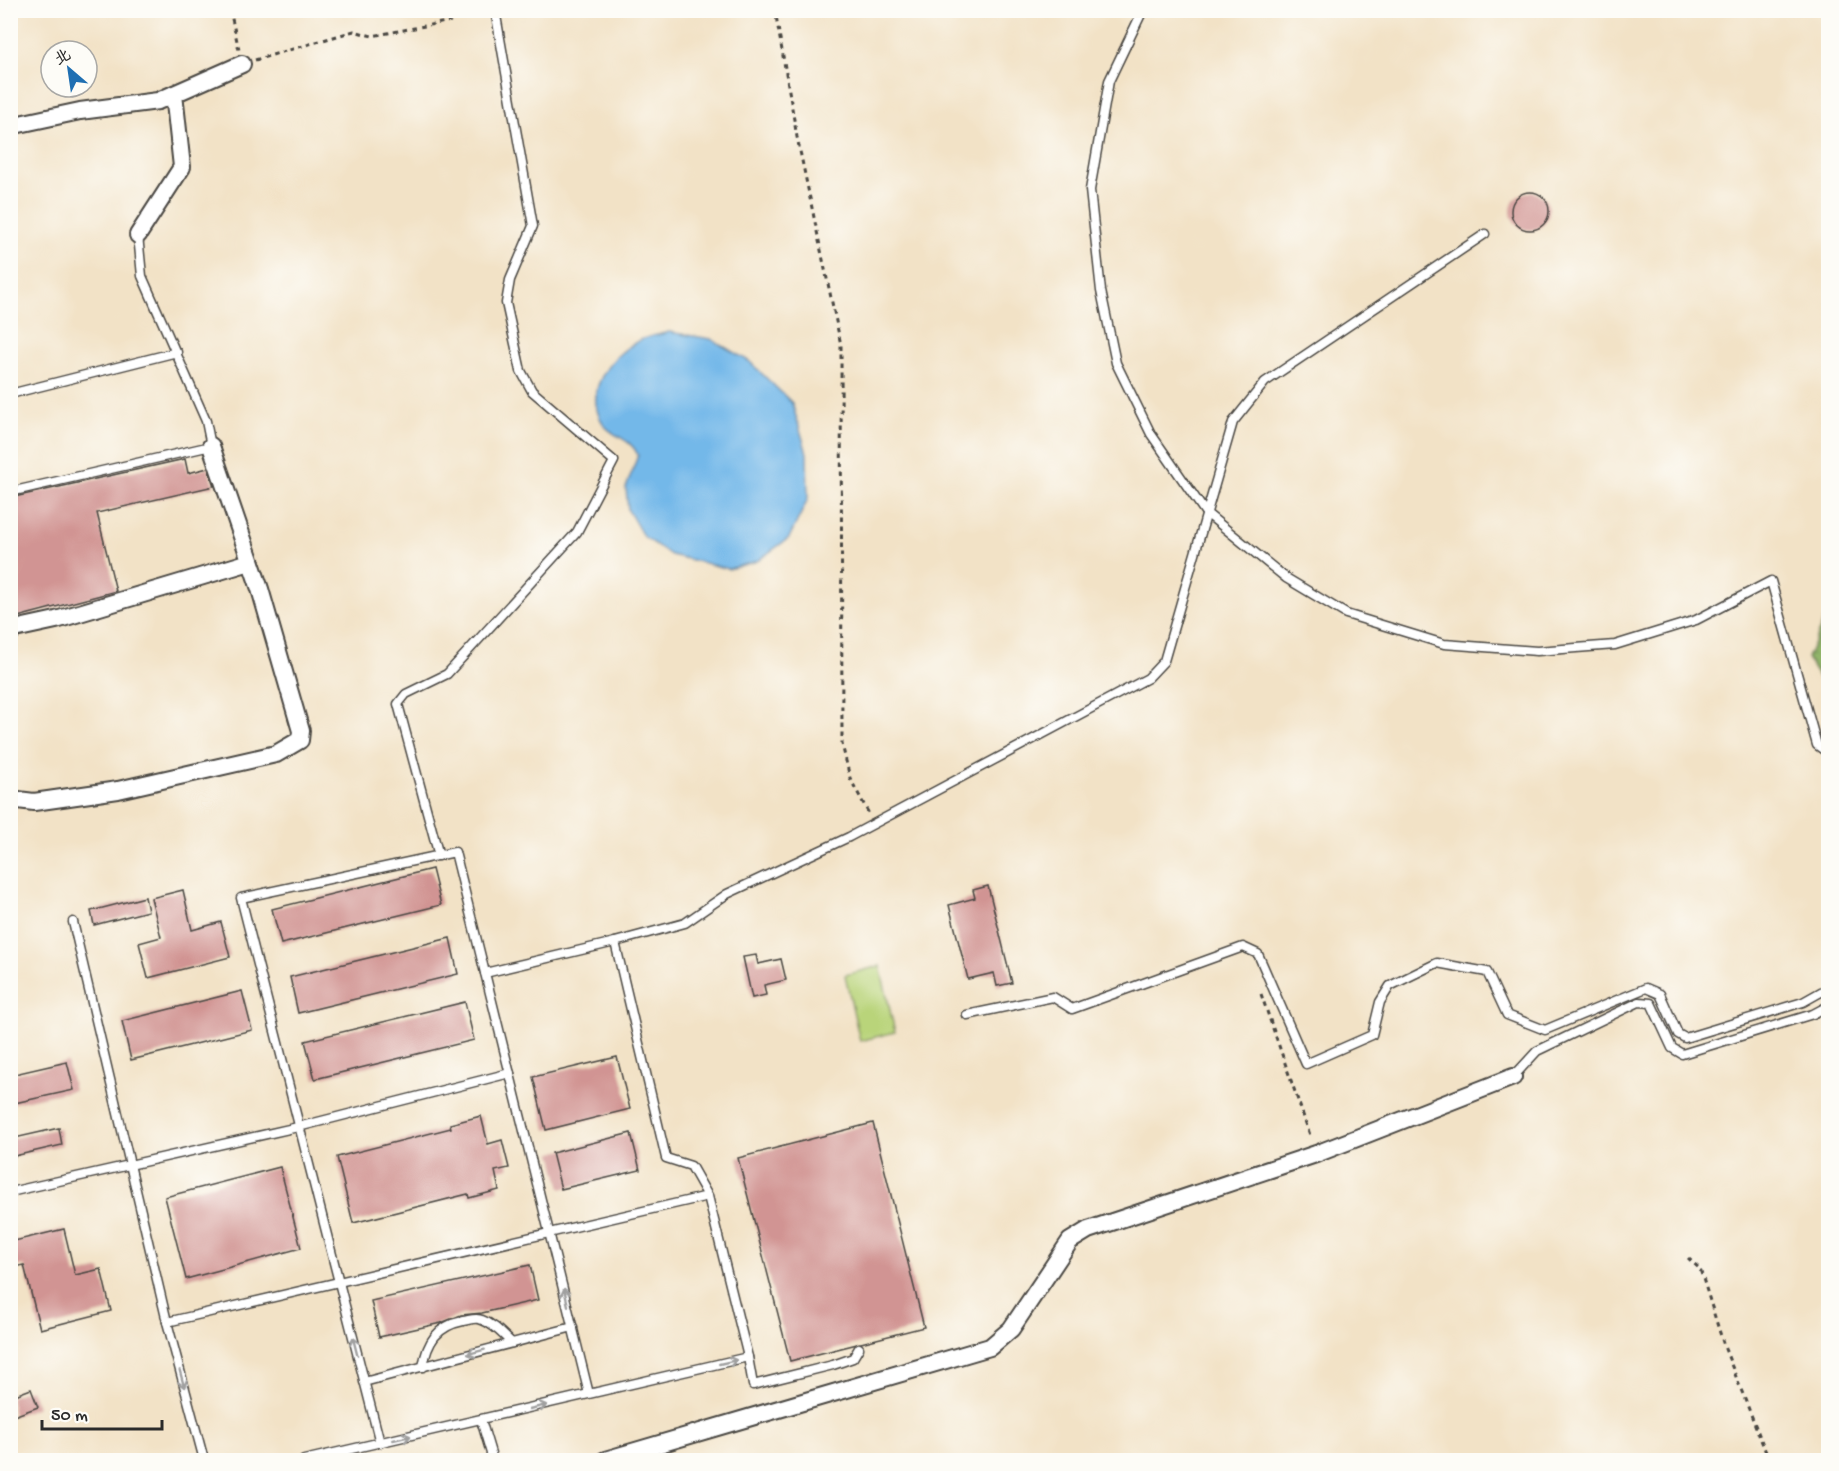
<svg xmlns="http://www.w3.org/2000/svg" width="1839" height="1471" font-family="'Gochi Hand','LXGW WenKai TC',sans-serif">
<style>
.forest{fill:url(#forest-crowns);stroke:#5e704a;stroke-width:1.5}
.garden{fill:#b9d47a;stroke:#728052;stroke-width:1.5}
.water{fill:#73b8e9;stroke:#4f728a;stroke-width:1.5}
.building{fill:#d19493}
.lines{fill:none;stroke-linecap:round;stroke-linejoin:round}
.lane-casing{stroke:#494642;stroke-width:11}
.street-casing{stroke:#494642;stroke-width:20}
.path{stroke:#494642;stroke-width:3;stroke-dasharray:4.5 4.5;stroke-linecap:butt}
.lane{stroke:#fff;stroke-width:8}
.street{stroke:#fff;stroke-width:16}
.oneway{stroke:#a0a0a0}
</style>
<defs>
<pattern id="forest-crowns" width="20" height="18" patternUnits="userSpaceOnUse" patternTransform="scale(1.5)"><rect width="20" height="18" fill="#92b66a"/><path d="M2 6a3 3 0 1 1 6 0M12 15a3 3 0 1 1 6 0" fill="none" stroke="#779457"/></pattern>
</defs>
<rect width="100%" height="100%" fill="#fdfcf7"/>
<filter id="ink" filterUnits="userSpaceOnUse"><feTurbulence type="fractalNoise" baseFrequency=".0167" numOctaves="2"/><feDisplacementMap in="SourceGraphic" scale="12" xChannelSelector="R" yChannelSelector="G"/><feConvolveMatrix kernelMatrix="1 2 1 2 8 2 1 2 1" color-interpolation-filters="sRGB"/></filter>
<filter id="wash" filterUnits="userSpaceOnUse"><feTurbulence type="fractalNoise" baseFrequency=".008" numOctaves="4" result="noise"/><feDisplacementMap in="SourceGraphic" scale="24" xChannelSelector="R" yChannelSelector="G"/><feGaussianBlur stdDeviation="1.35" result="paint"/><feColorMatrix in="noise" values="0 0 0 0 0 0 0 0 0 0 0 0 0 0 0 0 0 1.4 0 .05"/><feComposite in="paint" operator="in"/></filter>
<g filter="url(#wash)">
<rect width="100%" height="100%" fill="#f2e2c6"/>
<path class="forest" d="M1828,611v82l-21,-35z"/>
<path class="garden" d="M880,966l15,66 -35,9 -15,-66z"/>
<path class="water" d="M669,332l42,7 38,22 43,42 15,50 1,46 -19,39 -32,23 -28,8 -58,-14 -28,-19 -15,-26 -2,-22 12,-33c-7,-17 -24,-17 -34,-30 -22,-32 4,-67 34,-84 9,-5 21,-6 31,-9z"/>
<g id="blocks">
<g class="building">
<circle cx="1530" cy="211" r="19"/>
<path d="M185,459l3,14 20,-5 6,18 -117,27 19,78 -106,28v-121z"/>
<path d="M432,869l9,36 -160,39 -9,-35z"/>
<path d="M988,886l24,97 -15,3 -3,-13 -26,6 -19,-74 26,-7 -2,-8z"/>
<path d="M183,890l9,40 29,-8 9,35 -82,21 -9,-35 22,-6 -10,-39z"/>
<path d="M145,897l3,14 -54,14 -3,-14z"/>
<path d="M450,938l8,36 -160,39 -8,-36z"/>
<path d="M756,955l2,9 23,-5 5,21 -22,5 2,10 -14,3 -9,-41z"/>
<path d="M242,991l10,39 -121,30 -9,-39z"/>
<path d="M465,1002l9,38 -159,39 -10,-38z"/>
<path d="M617,1057l13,52 -84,21 -13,-53z"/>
<path d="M67,1062l7,28 -64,14v-29z"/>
<path d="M481,1116l7,28 14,-4 7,28 -14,3 4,19 -30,8 -1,-4 -115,29 -16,-66 114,-29 -1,-4z"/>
<path d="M873,1123l51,204 -134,34 -52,-203z"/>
<path d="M59,1128l3,17 -52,12v-18z"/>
<path d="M631,1133l9,37 -79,19 -9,-36z"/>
<path d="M280,1167l21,81 -115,31 -21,-82z"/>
<path d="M64,1229l11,46 26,-6 10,42 -71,18 -16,-64 -14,3v-26z"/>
<path d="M530,1265l8,35 -56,13 -21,2 -20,8 -62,14 -8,-36z"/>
<path d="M31,1389l7,18 -24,9 -4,-19z"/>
</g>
</g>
</g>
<g filter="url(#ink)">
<use href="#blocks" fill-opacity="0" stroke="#494642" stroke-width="1.5"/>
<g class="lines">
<defs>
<g id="lane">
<path d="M1143,10l-34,71 -19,109 11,101 15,72 35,71 54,78 81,66 60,36 98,30 93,7 78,-6 81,-25 75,-39 46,164 11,8"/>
<path d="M10,394l167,-42"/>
<path d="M10,492l201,-46 -5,-25 -64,-145 -4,-41"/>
<path d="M439,856l-41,-152 8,-10 41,-20 130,-142 37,-71 -82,-70 -11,-20 -15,-68 4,-23 23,-54 -38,-216"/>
<path d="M73,922l94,400 37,138"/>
<path d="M615,942l70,-19 42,-29 122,-57 299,-159 16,-17 69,-239 32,-40 220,-148"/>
<path d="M967,1015l86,-18 19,12 171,-62 15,7 48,110 66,-29 8,-33 10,-16 47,-23 50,9 20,43 38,15 101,-42 14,6 18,40 7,4 118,-36 25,-14"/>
<path d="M1513,1077l24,-26 102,-49 12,1 21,45 10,6 131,-40 15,-8"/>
<path d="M10,1192l288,-65 212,-54"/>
<path d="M167,1322l541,-126"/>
<path d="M748,1357l5,28 80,-20 20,-7 6,-10"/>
<path d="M423,1367c4,-25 14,-41 40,-46 7,-1 13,-4 19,-1 12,4 21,15 30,23"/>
<path d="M364,1382l209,-55"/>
<path d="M481,1420l12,40"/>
<path d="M380,1443l-139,-545 214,-46 30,121"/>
<path d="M304,1460c148,-33 296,-68 444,-103l-40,-161 -17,-30 -25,-8 -51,-216 -130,31 104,421"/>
</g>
<g id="street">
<path d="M10,126l70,-15 78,-10 84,-37"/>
<path d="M138,235l44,-68 -8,-73"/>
<path d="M10,630l46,-10 194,-58"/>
<path d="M10,799l24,3 84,-12 158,-36 24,-14 1,-9 -41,-142 -49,-143"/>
<path d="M605,1460l385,-113 21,-18 59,-88 18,-11 228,-76 197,-77"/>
</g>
</defs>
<use href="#lane" class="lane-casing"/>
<use href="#street" class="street-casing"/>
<g class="path">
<path d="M230,10l9,40"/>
<path d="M775,10l22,127 44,208 1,399 8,34 19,36"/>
<path d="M255,60l99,-29 18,5 79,-15"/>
<path d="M1261,994l50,144"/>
<path d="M1688,1258l12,11 25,80 44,111"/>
</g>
<use href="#lane" class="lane"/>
<use href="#street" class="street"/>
</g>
<defs><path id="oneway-shaft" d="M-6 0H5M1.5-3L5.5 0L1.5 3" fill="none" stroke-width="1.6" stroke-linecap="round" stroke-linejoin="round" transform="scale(1.5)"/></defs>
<g class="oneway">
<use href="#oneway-shaft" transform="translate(566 1297) rotate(-103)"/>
<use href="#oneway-shaft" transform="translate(355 1346) rotate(-104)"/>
<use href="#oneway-shaft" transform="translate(476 1352) rotate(165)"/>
<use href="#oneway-shaft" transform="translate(728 1362) rotate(-13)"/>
<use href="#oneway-shaft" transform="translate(182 1379) rotate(75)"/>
<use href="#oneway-shaft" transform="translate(538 1407) rotate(-13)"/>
<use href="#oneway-shaft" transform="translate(402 1438) rotate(-13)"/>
</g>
</g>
<rect width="1839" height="1471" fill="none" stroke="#fdfcf7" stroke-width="36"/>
<g transform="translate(69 69) rotate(331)"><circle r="28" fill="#fdfcf7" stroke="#a9a8a5" stroke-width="1.5"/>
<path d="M0-4.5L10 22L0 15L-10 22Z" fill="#1f6fb2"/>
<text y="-9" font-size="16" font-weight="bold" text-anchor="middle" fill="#2b2b2b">北</text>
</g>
<path d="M42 1420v9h120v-9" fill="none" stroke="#2b2b2b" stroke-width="3"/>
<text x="51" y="1420" font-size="18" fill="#2b2b2b" stroke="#fdfcf7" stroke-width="4.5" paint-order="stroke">50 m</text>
</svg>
